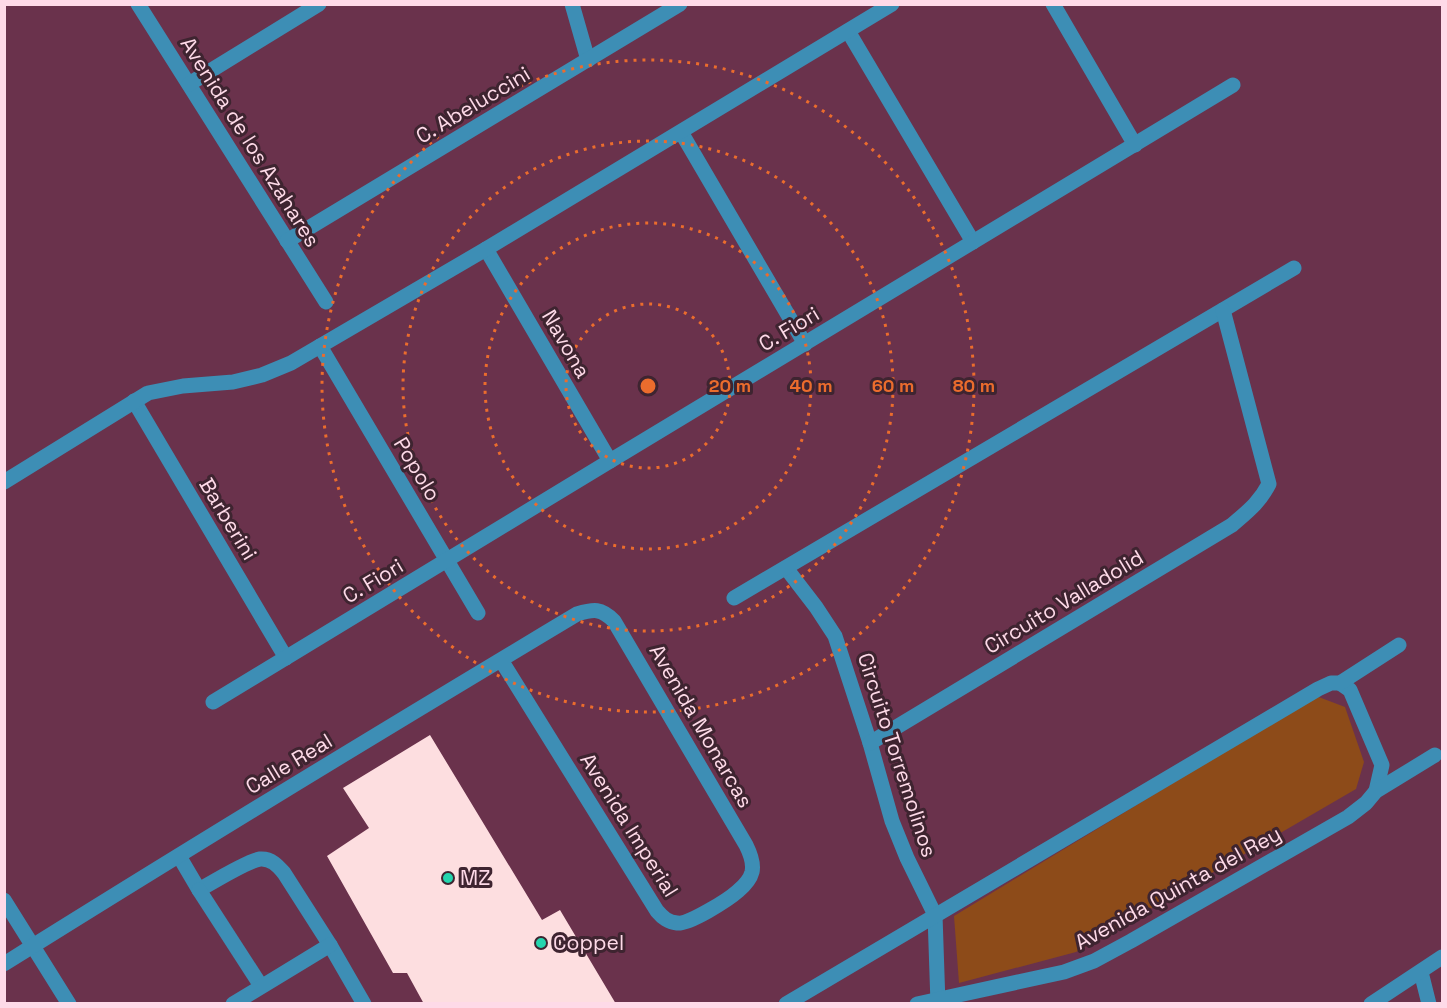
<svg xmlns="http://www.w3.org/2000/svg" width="1447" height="1008" font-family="'Space Grotesk',sans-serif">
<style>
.green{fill:#8d4b19}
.building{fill:#fddee0}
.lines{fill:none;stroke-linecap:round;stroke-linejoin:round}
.minor{stroke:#3d8eb5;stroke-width:15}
.ring{fill:none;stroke:#eb6c2d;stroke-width:3;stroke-dasharray:3 6}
.poi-dot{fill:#25d5ae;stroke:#3e2430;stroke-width:2}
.labels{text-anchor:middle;stroke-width:6;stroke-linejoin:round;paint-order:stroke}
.street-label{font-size:21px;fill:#fedae8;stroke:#3e2430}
.poi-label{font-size:21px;fill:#fedae8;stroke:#3e2430;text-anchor:start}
.centre{fill:#eb6c2d;stroke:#3e2430;stroke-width:3}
.ring-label{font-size:18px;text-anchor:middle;font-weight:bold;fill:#eb6c2d;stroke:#3e2430;stroke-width:6;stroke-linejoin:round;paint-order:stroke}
</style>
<rect width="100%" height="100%" fill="#6a324c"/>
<path class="green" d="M1316,696l29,11 19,55 -8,27 -280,163 -117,31 -5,-67z"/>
<path class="building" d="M430,735l112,185 18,-10 56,94h-192l-17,-31h-14l-66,-117 42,-28 -26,-40z"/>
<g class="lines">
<g class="minor">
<path d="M138,4l188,298"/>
<path d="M572,4l16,56"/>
<path d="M1053,4l82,141"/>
<path d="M848,31l125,211"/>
<path d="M189,84l130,-80"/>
<path d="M681,132l124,212"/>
<path d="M287,241l393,-237"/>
<path d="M486,249l124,212"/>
<path d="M320,346l158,267"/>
<path d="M134,401l152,257"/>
<path d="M4,482l144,-89 35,-7 50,-4 29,-7 29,-12 195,-114 406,-245"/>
<path d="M786,568l30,39 19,29 35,107 22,78 15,37 28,57 3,89"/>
<path d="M734,598l560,-330"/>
<path d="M1340,683l10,7 32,75 -6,26"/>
<path d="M213,702l397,-241 623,-376"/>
<path d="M870,743l362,-218c16,-14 27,-22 37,-41l-46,-174"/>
<path d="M179,856l20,34c14,-8 48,-29 61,-31 11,-1 18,7 24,14l46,72 34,59"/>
<path d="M199,890l62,96"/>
<path d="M4,900l65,104"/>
<path d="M4,964c190,-119 381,-235 573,-350 17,-5 24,-6 37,7l132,224c4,8 8,18 6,27 -2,8 -8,14 -14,19 -10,9 -50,34 -61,32 -9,-1 -14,-5 -20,-12l-156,-251"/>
<path d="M1421,972l8,32"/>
<path d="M233,1004l97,-59"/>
<path d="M786,1004l532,-315 13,-6h9l59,-38"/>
<path d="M917,1004l147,-32 30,-11 37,-20 217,-124 18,-14 10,-12 59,-36"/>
<path d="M1371,1004l71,-47"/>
</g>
</g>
<g class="ring">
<circle cx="648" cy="386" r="82"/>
<circle cx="648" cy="386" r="163"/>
<circle cx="648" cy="386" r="245"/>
<circle cx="648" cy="386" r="326"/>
</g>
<g class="poi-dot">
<circle cx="448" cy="878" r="6"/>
<circle cx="541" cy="943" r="6"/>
</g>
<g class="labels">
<g class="street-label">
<text transform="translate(473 105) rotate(-31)" y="7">C. Abeluccini</text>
<text transform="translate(250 142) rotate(58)" y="7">Avenida de los Azahares</text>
<text transform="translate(789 329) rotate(-31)" y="7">C. Fiori</text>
<text transform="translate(566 344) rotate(60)" y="7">Navona</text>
<text transform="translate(417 469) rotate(59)" y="7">Popolo</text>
<text transform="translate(228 519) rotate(59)" y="7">Barberini</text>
<text transform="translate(373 581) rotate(-31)" y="7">C. Fiori</text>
<text transform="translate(1064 602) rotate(-31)" y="7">Circuito Valladolid</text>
<text transform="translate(701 726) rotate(60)" y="7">Avenida Monarcas</text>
<text transform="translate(897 755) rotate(72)" y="7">Circuito Torremolinos</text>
<text transform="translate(289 764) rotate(-31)" y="7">Calle Real</text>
<text transform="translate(629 825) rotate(58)" y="7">Avenida Imperial</text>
<text transform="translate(1178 888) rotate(-29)" y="7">Avenida Quinta del Rey</text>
</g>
<g class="poi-label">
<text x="460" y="885">MZ</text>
<text x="553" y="950">Coppel</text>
</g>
</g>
<circle cx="648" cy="386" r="9" class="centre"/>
<g class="ring-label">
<text x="730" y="392">20 m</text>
<text x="811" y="392">40 m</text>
<text x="893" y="392">60 m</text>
<text x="974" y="392">80 m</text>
</g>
<rect width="1447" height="1008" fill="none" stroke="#fedae8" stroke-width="12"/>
</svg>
